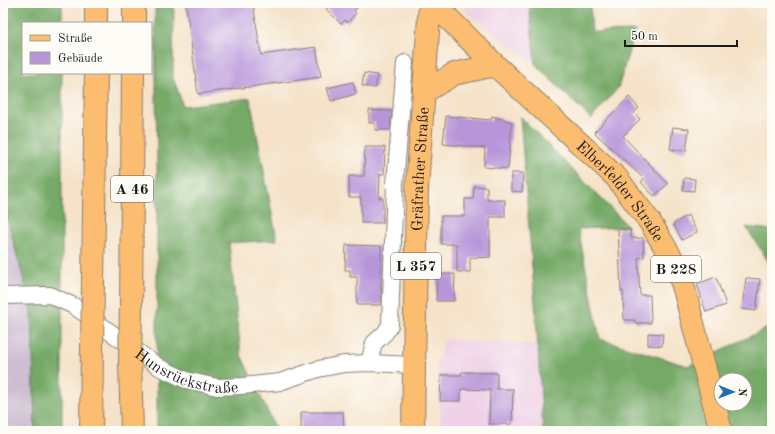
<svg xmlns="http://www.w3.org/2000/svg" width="775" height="434" font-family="'Old Standard TT',serif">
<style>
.built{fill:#efd0e6}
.industrial{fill:#cdbed2}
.forest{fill:#74a966;stroke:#486241;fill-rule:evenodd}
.building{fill:#b894d9}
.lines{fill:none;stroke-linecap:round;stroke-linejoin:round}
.minor-casing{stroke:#887f72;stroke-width:18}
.primary-casing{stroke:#887f72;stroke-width:24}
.motorway-casing{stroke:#887f72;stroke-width:24}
.minor{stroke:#fff;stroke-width:16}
.primary{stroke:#fcbd6f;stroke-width:22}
.motorway{stroke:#fcbd6f;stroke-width:22}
.motorway-bridge-casing{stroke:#887f72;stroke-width:24;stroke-linecap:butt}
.motorway-bridge{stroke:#fcbd6f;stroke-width:22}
.labels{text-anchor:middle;stroke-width:3.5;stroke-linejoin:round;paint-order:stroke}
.shield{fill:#fdfcf7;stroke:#605f5e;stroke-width:1}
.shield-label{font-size:15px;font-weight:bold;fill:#1c1c1c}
.street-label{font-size:16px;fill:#1c1c1c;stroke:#fdfcf7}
</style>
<rect width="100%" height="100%" fill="#fdfcf7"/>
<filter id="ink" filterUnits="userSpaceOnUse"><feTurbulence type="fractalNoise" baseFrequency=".025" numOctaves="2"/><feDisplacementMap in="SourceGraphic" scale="8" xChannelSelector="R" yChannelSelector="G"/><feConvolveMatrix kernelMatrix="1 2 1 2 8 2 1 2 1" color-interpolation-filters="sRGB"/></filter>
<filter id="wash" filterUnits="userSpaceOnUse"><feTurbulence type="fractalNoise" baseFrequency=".012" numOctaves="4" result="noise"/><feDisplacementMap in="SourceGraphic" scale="16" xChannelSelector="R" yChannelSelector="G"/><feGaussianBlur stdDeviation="0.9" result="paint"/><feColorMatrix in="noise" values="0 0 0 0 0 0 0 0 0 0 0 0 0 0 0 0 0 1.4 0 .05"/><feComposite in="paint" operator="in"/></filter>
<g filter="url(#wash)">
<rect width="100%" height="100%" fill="#f5e2c8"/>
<g class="built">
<path d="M462,3h67l6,61 -68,-51z"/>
<path d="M444,339l94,6 5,86h-102l-4,-68z"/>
</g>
<path class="industrial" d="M3,203l29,108 3,120h-32z"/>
<g class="forest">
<path d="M3,3h59v20h-39v50h39v358h-27l-3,-120 -29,-108z"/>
<path d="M155,3h19l-1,74 10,29 67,-8 27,142 -48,3 12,112 36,76h-120v-261z"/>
<path d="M529,3h61l2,29 43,-1 -17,57 -27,31 -56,-55z"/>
<path d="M520,116l109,111 -51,2 22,110 88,27 84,-40v105h-229l-7,-115zM721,380h24v24h-24z"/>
<path d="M746,227l26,3v37z"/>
</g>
<g id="blocks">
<g class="building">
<path d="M197,3h56l8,52 55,-8 5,30 -123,17 -12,-89z"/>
<path d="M332,3h29l-7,8 2,2 -9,10 -2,-3 -4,4 -15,-15z"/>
<path d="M364,73l13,2 -1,13 -14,-2z"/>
<path d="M353,82l3,12 -25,7 -4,-13z"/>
<path d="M629,97l10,11 -5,5 6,6 -17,17 45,48 -14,12 -13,-14 3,-3 -50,-47z"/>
<path d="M369,110l23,1 -2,19h-15v-7h-6z"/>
<path d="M446,116l45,4 1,-4 20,6 -4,47 -24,-2 1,-19 -42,-4z"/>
<path d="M673,127l16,2 -3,22 -16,-2z"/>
<path d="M365,147h20l-1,27h-4l-1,24h4v25h-22v-26h-12v-21h15z"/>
<path d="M511,173h12l-1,19 -11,-1z"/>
<path d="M684,178l11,1 -1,12 -11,-1z"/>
<path d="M474,186l13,1v13h18v17h-15v40l-20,1v14h-13v-28h-16v-28h24v-17h8z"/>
<path d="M688,215l9,17 -15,8 -9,-16z"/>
<path d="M618,229h12l1,9h12l1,19 -6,1 2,37h10l1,28h-16v-3h-11l-1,-29h-2z"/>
<path d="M346,245l35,1v59h-24v-28h-7v-7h-5z"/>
<path d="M437,274h18l-1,27h-18z"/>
<path d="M716,277l10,28 -20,7 -9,-28z"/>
<path d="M746,278l14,1 -4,32 -14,-2z"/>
<path d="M648,333l15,1 -1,12 -14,-1z"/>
<path d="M462,372l35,1v16h16l-1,35h-23l1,-34 -29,-1v12h-21l1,-26h20z"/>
<path d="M301,412h42l1,19h-43z"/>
</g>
</g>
</g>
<g filter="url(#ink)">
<use href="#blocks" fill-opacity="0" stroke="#887f72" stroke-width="1"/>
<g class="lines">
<defs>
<g id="minor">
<path id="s1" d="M3,296l47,-1 24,11 85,61 27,13 31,7 25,-1 38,-4 38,-13 26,-5 25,-1 44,2"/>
<path d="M369,363l5,-20 11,-10 5,-8 5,-141 10,-121"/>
</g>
<g id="primary">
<path id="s2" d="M433,3l62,62 121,112 34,45 21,35 12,28 38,146"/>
<path d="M424,92l30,-18 41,-9"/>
<path id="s3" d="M413,431l4,-243 13,-185"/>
</g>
<g id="motorway">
<path d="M96,23v-20"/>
<path d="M134,23v-20"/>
<path d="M93,283l3,-210"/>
<path d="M131,305l2,-232"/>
<path d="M130,363l2,68"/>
<path d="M91,431l1,-82"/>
</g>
</defs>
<use href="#minor" class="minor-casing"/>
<use href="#primary" class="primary-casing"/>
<use href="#motorway" class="motorway-casing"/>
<use href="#minor" class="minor"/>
<use href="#primary" class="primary"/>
<use href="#motorway" class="motorway"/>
<defs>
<g id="motorway-bridge">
<path d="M92,349l1,-66"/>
<path d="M130,363l1,-58"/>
</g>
</defs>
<use href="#motorway-bridge" class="motorway-bridge-casing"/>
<use href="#motorway-bridge" class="motorway-bridge"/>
</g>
</g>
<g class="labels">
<g class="shield">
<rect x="111" y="176" width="42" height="26" rx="3"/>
<rect x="391" y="253" width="50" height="26" rx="3"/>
<rect x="651" y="256" width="50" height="26" rx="3"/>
</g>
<g class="shield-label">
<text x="132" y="194">A 46</text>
<text x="416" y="271">L 357</text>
<text x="676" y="274">B 228</text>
</g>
<g class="street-label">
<text dy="6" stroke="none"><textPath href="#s3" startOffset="262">Gräfrather Straße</textPath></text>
<text dy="6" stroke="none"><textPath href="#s2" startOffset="266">Elberfelder Straße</textPath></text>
<text dy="6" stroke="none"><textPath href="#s1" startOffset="206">Hunsrückstraße</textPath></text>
</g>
</g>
<rect width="775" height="434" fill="none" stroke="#fdfcf7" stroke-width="16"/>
<rect x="22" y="22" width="130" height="52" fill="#fdfcf7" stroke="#a3a29f"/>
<rect x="30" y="35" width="20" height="6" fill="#fcbd6f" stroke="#a3a29f"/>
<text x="58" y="42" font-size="12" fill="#1c1c1c">Straße</text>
<rect x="30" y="52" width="20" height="12" fill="#b894d9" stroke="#a3a29f"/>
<text x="58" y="62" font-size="12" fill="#1c1c1c">Gebäude</text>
<g transform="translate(733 392) rotate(91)"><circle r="19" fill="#fdfcf7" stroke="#a3a29f"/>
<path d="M0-3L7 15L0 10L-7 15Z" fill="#1f6fb2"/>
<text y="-6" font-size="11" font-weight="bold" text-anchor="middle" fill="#1c1c1c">N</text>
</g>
<path d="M625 40v6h112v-6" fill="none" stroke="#1c1c1c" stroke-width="2"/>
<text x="631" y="40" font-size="12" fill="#1c1c1c" stroke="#fdfcf7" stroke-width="3" paint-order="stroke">50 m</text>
</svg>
